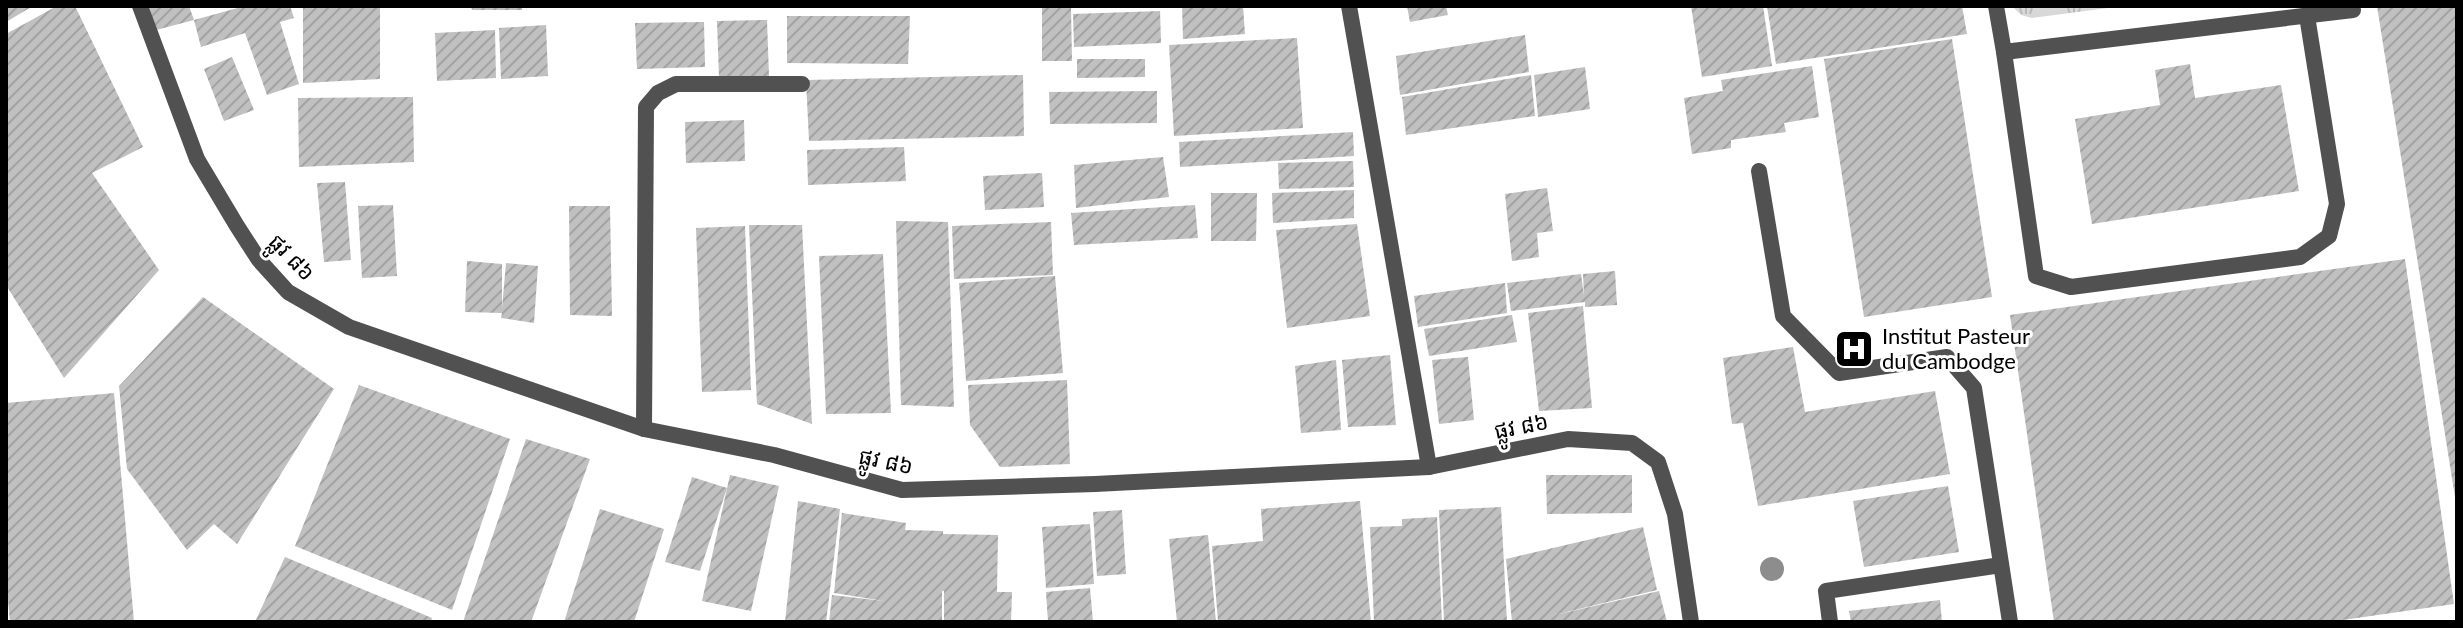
<svg xmlns="http://www.w3.org/2000/svg" width="2463" height="628" font-family="Lato,'Noto Sans Khmer',sans-serif">
<style>
.grass{fill:url(#grass-tufts)}
.building{fill:url(#building-hatch)}
.lines{fill:none;stroke-linecap:round;stroke-linejoin:round}
.service{stroke:#515151;stroke-width:16}
.minor{stroke:#515151;stroke-width:16}
.tree{fill:#8d8d8d}
.labels{text-anchor:middle;stroke-width:6;stroke-linejoin:round;paint-order:stroke}
.street-label{font-size:22px;fill:#000;stroke:#fff}
.poi-label{font-size:22px;fill:#000;stroke:#fff;text-anchor:start}
</style>
<defs>
<pattern id="grass-tufts" width="24" height="20" patternUnits="userSpaceOnUse" patternTransform="scale(2)"><rect width="24" height="20" fill="#d8d8d8"/><path d="M3 7l-1-3M5 7V3M7 7l1-3M15 17l-1-3M17 17v-4M19 17l1-3" fill="none" stroke="#b8b8b8"/></pattern>
<pattern id="building-hatch" width="6" height="6" patternUnits="userSpaceOnUse" patternTransform="scale(2)"><rect width="6" height="6" fill="#c0c0c0"/><path d="M-1 1l2-2M0 6l6-6M5 7l2-2" fill="none" stroke="#a3a3a3"/></pattern>
</defs>
<rect width="100%" height="100%" fill="#fff"/>
<path class="grass" d="M2012,6h111l-91,12 -11,-3z"/>
<g class="building">
<path d="M6,6h27l-27,16z"/>
<path d="M57,6h18l68,141 -51,26 67,97 -95,108 -58,-93v-251z"/>
<path d="M149,6h40l5,14 -38,10z"/>
<path d="M245,6h45l4,12 -14,4 19,62 -32,11 -22,-62 -44,14 -7,-27z"/>
<path d="M303,6h77v73l-77,4z"/>
<path d="M471,6h51v4h-50z"/>
<path d="M1042,6h29l1,55h-30z"/>
<path d="M1208,6h35l2,28 -62,5 -1,-32z"/>
<path d="M1407,6h39l2,9 -38,7z"/>
<path d="M1691,6h72l9,60 -70,11z"/>
<path d="M1767,6h195l5,28 -191,30z"/>
<path d="M2377,6h80v490l-2,1z"/>
<path d="M1160,11l1,32 -87,4 -1,-33z"/>
<path d="M787,16h123l-2,48 -121,-1z"/>
<path d="M767,20l2,56 -50,2 -2,-57z"/>
<path d="M704,22l1,45 -68,2 -2,-46z"/>
<path d="M546,25l2,51 -47,3 -2,-51z"/>
<path d="M495,30l1,48 -59,3 -2,-48z"/>
<path d="M1525,35l4,37 -129,23 -4,-39z"/>
<path d="M1297,38l6,90 -129,8 -5,-91z"/>
<path d="M1952,39l40,258 -128,20 -40,-258z"/>
<path d="M232,57l22,53 -30,11 -20,-52z"/>
<path d="M1077,59h68v18l-68,1z"/>
<path d="M2190,64l5,34 86,-13 18,106 -207,33 -17,-105 85,-14 -5,-35z"/>
<path d="M1812,66l7,51 -35,6 2,9 -55,8v8l-39,6 -8,-56 39,-7 -2,-11z"/>
<path d="M1585,67l5,42 -52,8 -4,-42z"/>
<path d="M1023,75l1,61 -215,5 -3,-61z"/>
<path d="M1531,75l4,41 -129,19 -4,-38z"/>
<path d="M1157,91v32l-107,1 -1,-32z"/>
<path d="M413,97l1,65 -115,5 -1,-69z"/>
<path d="M744,120l1,41 -59,2 -1,-41z"/>
<path d="M1353,132l1,24 -174,11 -1,-25z"/>
<path d="M904,147l2,34 -98,4 -1,-35z"/>
<path d="M1163,157l6,40 -93,11 -2,-43z"/>
<path d="M1353,161l1,26 -75,2 -1,-26z"/>
<path d="M1042,173l2,34 -59,3 -2,-34z"/>
<path d="M345,182l6,78 -27,2 -7,-79z"/>
<path d="M1547,188l6,43 -16,2 2,24 -27,4 -7,-67z"/>
<path d="M1354,190v28l-81,5 -1,-30z"/>
<path d="M1211,193h46l-1,48h-45z"/>
<path d="M393,205l4,71 -35,2 -4,-72z"/>
<path d="M1195,205l3,33 -124,7 -3,-32z"/>
<path d="M569,206h41l2,110 -42,-1z"/>
<path d="M896,221l52,1 6,185 -53,-2z"/>
<path d="M1051,222l2,53 -99,4 -2,-53z"/>
<path d="M1357,224l13,92 -83,12 -11,-98z"/>
<path d="M749,225h53l10,199 -55,-20z"/>
<path d="M745,226l6,164 -49,2 -6,-164z"/>
<path d="M883,254l8,159 -65,1 -7,-158z"/>
<path d="M2405,259l49,345 -125,18h-275l-44,-307z"/>
<path d="M467,261l35,3v44l4,-45 32,3 -4,57 -33,-5 1,-5 -37,-1z"/>
<path d="M1615,271l2,34 -32,2v-5l-74,9 -4,-28 74,-9 3,22 -1,-22z"/>
<path d="M1055,276l8,97 -97,8 -7,-98z"/>
<path d="M1505,283l2,30 -89,14 -4,-31z"/>
<path d="M203,297l131,92 -97,155 -23,-20 -27,26 -60,-81 -8,-83z"/>
<path d="M1583,306l9,102 -53,3 -11,-98z"/>
<path d="M1512,315l5,27 -88,14 -5,-27z"/>
<path d="M1793,347l12,65 130,-21 15,83 -192,32 -15,-83 -11,1 -9,-66z"/>
<path d="M1390,355l6,70 -48,2 -6,-67z"/>
<path d="M1468,357l6,63 -35,4 -7,-64z"/>
<path d="M1336,360l5,70 -40,3 -6,-67z"/>
<path d="M1067,380l3,84 -70,3 -30,-42 -2,-40z"/>
<path d="M359,385l151,54 -58,171 -157,-64z"/>
<path d="M114,393l20,229h-124l-4,-45v-174z"/>
<path d="M526,439l64,20 -59,163h-68z"/>
<path d="M730,475l49,11 -28,125 -49,-10z"/>
<path d="M1546,475h86v38l-85,1z"/>
<path d="M692,477l35,11 -27,83 -35,-9z"/>
<path d="M1948,486l11,66 -95,15 -11,-66z"/>
<path d="M798,501l42,8 -14,113h-41z"/>
<path d="M1360,501l11,121h-153l-6,-76 51,-5 -2,-32z"/>
<path d="M1501,507l6,115h-63l-5,-112z"/>
<path d="M600,509l64,20 -30,93h-70z"/>
<path d="M1122,510l4,64 -29,2 -4,-64z"/>
<path d="M842,513l64,10 -1,7 38,1v3l55,1 -1,57h15l-1,30h-67v-31h-2v31h-113l3,-27 52,6 -50,-8z"/>
<path d="M1437,517l5,105h-68l-4,-95 32,-1v-7z"/>
<path d="M1090,524l4,60 -48,4 -4,-61z"/>
<path d="M1643,527l14,63 -111,27 113,-26 8,31h-155l-6,-63z"/>
<path d="M1208,535l8,87h-39l-8,-83z"/>
<path d="M285,557l147,61 -1,4h-176z"/>
<path d="M1090,588l3,34h-45l-2,-30z"/>
<path d="M1940,600l2,22h-91l-2,-11z"/>
</g>
<g class="lines">
<g class="service">
<path d="M1349,6l80,461"/>
<path d="M1996,6l8,46 349,-42"/>
<path d="M2004,52l32,224 35,11 229,-30 29,-21 8,-32 -30,-188"/>
<path d="M1759,171l24,145 56,57 108,-16 27,31 36,234"/>
<path d="M1830,622l-4,-31 175,-26"/>
</g>
<g class="minor">
<path d="M140,6l57,153 40,67 22,34 29,32 61,35 295,102 130,26 128,35 193,-6 334,-17 139,-28 64,4 26,19 17,52 16,108"/>
<path d="M644,429l2,-322 12,-14 18,-9h126"/>
</g>
</g>
<circle class="tree" cx="1772" cy="569" r="12"/>
<defs>
<symbol id="hospital-square" viewBox="-11 -11 22 22"><rect x="-9" y="-9" width="18" height="18" rx="4" fill="#000" stroke="#fff"/><path d="M-5-5h3v3.5h4V-5h3V5h-3V1.5h-4V5h-3Z" fill="#fff"/></symbol>
</defs>
<g fill-rule="evenodd">
<use href="#hospital-square" x="1832" y="327" width="44" height="44"/>
</g>
<g class="labels">
<g class="street-label">
<text transform="translate(292 257) rotate(46)" y="8">ផ្លូវ ៨៦</text>
<text transform="translate(1521 426) rotate(-11)" y="8">ផ្លូវ ៨៦</text>
<text transform="translate(886 461) rotate(12)" y="8">ផ្លូវ ៨៦</text>
</g>
<g class="poi-label">
<text x="1882" y="344">Institut Pasteur<tspan x="1882" dy="25">du Cambodge</tspan></text>
</g>
</g>
<rect width="2463" height="628" fill="none" stroke="#000000" stroke-width="16"/>
</svg>
